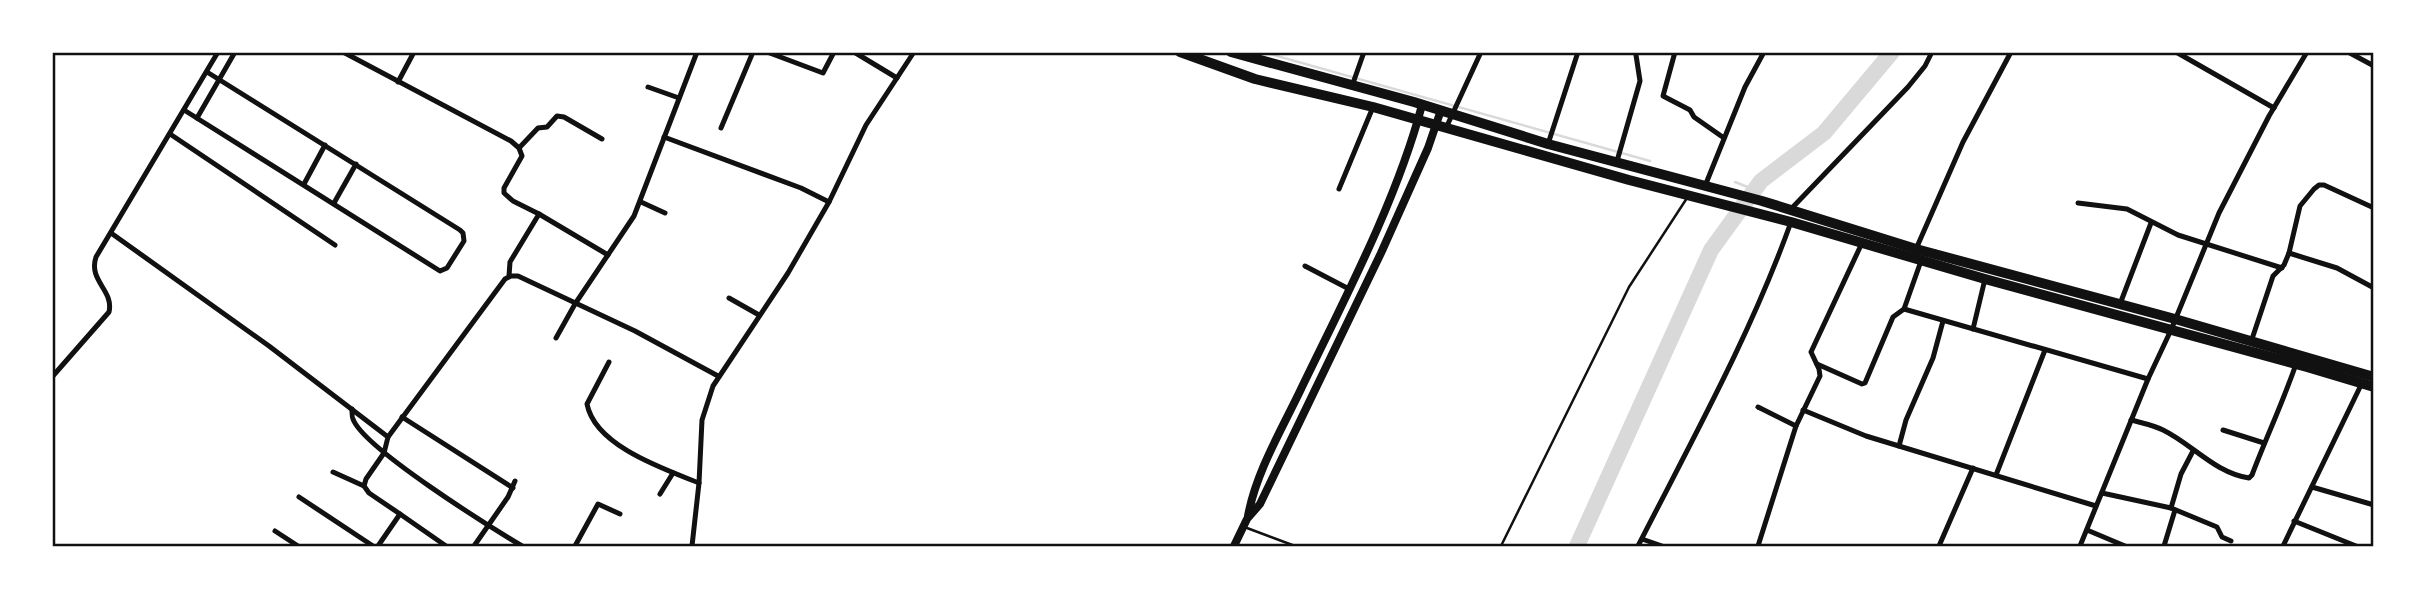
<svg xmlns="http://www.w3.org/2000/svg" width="2426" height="599" font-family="Signika,sans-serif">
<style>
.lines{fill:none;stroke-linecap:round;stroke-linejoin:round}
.stream{stroke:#d9d9d9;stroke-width:2.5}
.river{stroke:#d9d9d9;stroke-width:16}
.service{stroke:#111;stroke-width:2.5}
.minor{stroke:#111;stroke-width:5}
.secondary{stroke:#111;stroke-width:8}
.trunk{stroke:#111;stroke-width:10}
.neatline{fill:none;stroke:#111;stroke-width:2.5}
</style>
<rect width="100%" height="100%" fill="#fff"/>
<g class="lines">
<g class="stream">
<path d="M1263,52l387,109"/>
<path d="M1735,182l20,8"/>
</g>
<path class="river" d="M1577,546l134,-296 50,-69 63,-48 68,-81"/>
<g class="service">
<path d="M1247,528l48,18"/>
<path d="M1501,546l128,-259 58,-89"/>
</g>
<g class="minor">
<path d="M343,52l168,89 8,7 3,8 -18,32v5l9,8 26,13 -29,48 -1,14"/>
<path d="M767,52l56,21 11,-21"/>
<path d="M854,52l43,26"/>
<path d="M1675,52l-12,44 27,14 4,7 30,21"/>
<path d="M2176,52l98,56"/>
<path d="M2348,52l26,14"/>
<path d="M398,82l16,-30"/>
<path d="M1352,86l12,-34"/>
<path d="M648,87l31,11"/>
<path d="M184,110l256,161 7,-3 17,-27 -1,-8 -3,-3 -253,-158"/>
<path d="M197,118l38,-66"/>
<path d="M721,128l32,-76"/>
<path d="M1446,128l35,-76"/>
<path d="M170,134l165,111"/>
<path d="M664,137l137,51 28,14"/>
<path d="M1548,144l30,-92"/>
<path d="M519,148l19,-20 9,-1 10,-11 7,1 38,22"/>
<path d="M1617,161l23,-80 -4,-26"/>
<path d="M304,184l21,-39"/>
<path d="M1705,186l40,-99 19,-35"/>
<path d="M1339,189l34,-82"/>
<path d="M641,202l24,11"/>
<path d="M334,203l22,-39"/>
<path d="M2078,203l49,6 51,26 104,33"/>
<path d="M1790,210l118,-123 17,-21 7,-14"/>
<path d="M539,214l69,41"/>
<path d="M111,233l158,113 119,91 -4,16 -18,26 -2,7 5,7 31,21"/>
<path d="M1916,249l47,-107 48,-90"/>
<path d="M2289,253l48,15 37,20"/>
<path d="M1305,266l44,23"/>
<path d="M729,298l30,17"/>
<path d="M2120,304l31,-81"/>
<path d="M1904,309l244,70"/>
<path d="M1973,329l12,-50"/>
<path d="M556,338l19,-34 59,-88 63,-164"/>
<path d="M2251,342l22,-66 11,-11 5,-12 11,-47 14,-17 5,-4h5l50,23"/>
<path d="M609,362l-22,42c8,42 77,65 112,79"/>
<path d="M1817,364l45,20 3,-1 28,-66 11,-8 17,-48"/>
<path d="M52,377l57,-65c5,-22 -21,-31 -13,-55l122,-205"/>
<path d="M1758,407l38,19"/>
<path d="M352,409c0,1 0,9 1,10 10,29 139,109 169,127"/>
<path d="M1803,410l63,26 230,70"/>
<path d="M402,417l111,71"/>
<path d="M2131,420c11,3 22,5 32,10 29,14 52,43 86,48l3,-3c14,-37 31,-73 44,-111"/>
<path d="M2223,430l41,13"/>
<path d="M388,437l117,-158 6,-3h7l117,55 83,45"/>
<path d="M1899,446l7,-26 27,-62 10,-37"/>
<path d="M333,472l31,14"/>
<path d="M1996,475l49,-125"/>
<path d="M2312,487l62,18"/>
<path d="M2102,493l69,15 46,19 5,10 9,4"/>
<path d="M660,494l13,-21"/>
<path d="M299,497l74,49"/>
<path d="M2171,508l10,-34 12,-23"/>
<path d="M2294,521l62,25"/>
<path d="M2087,530l38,16"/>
<path d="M275,531l23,15"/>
<path d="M1642,539l20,7"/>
<path d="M378,546l22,-32 46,32"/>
<path d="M474,546l34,-49 7,-16"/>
<path d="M575,546l23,-42 22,10"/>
<path d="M692,546l7,-63 3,-63 11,-34 75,-113 41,-71 37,-77 48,-73"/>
<path d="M1638,546c54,-106 113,-212 153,-324"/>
<path d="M1758,546l38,-120 24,-50 -1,-7 -8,-17 51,-109"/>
<path d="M1939,546l34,-78"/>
<path d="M2080,546l68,-167 23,-49 48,-117 50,-97 38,-64"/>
<path d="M2164,546l11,-36"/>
<path d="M2283,546l79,-163"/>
</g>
<g class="secondary">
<path d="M1248,516c8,-44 34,-87 53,-127 43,-89 96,-189 121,-284"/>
<path d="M1234,546l13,-27 13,-15 121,-251 47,-105 13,-38"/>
</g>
<g class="trunk">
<path d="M1180,52l75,27 118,28 256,73 162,42 194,57 322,88 67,20"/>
<path d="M1231,52l183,50 134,42 214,57 154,48 259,70 199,58"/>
</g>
</g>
<rect width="2426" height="599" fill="none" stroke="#ffffff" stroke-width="108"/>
<rect x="54" y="54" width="2318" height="491" class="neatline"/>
</svg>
